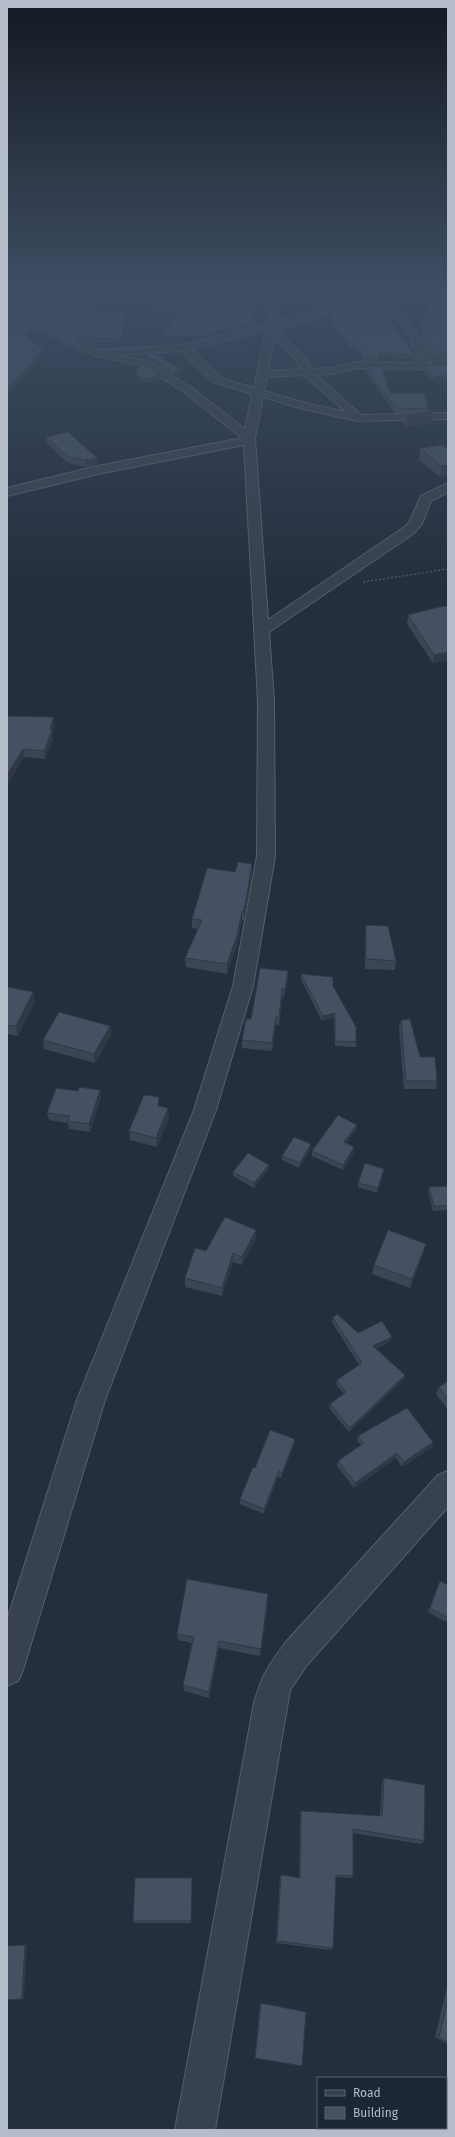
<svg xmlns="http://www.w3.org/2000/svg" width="455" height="2137" font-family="'Fira Sans',sans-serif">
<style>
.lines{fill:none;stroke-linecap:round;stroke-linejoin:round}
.minor-casing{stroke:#565f6c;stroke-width:2}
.path{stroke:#44595c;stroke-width:1.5;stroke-dasharray:2 2;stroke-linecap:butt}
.minor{fill:#38414e;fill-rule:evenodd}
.wall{fill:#3b4654}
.shaded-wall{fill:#303945}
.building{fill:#455162;stroke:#303945}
</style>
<rect width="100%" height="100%" fill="#242f3e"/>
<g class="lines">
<defs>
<g id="minor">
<path d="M8,288h11l64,40 6,14 8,8 87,-5 83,-21 7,-36h10l-7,33 126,-33h17l-41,12c27,14 35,21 45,49l24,12v9l-91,-2 -26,6 -15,1 45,40 87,-2v6l-90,2 -55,-12 -40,-12 -8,41 13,182 135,-92 6,-5 12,-27 27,-13v9l-17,9 -9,23 -9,10 -144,98 5,69 1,155 -22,130 -37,124 -111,290 -82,270 -5,11 -11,5v-66l70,-220 117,-290 39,-124 24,-130 1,-155 -14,-256 -146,29 -91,22v-8l91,-22 144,-28 -58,-46 -43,-27 -50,-10 -11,-10 -5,-13zM369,303c14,7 32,15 40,30 3,6 3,14 7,20l19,10 -78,-1 -26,6 -20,1 -5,-12 -13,-10 -17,-18zM266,330l-12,58 -33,-10 -30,-29zM274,337c9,11 22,20 27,32l-33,2zM181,351l32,31 39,12 -7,35 -53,-41 -44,-27 -29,-6zM304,375l42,37 -37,-8 -45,-13 3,-14z"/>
<path d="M448,1471v36l-141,158 -17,25 -75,440h-40l79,-427c8,-28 14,-37 31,-60l153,-168z"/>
</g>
</defs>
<use href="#minor" class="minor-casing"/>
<path class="path" d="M363,582l85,-13"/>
<use href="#minor" class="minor"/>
</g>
<g class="wall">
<path d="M7,288l71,53 6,5v5l-1,4 -51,-27 -5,9 16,12 1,5 -37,42z"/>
<path d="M23,288h91l-29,22 41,5 -5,27 -23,1 -9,-4 -5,-12z"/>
<path d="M316,288h49l3,4 -1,4 -42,11z"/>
<path d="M448,296v64l-23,-12 -4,-12v-6z"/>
<path d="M197,302l57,24 -41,10h-48v-4l15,-20 -33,-3v-4z"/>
<path d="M330,312l84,42v4l-35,-1v4h-17l-2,-9h-4v-5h-7l-17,-22 1,-4 -3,-6z"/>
<path d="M147,355l32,18 -5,2 -27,-16z"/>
<path d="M415,357h14v4h-15z"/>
<path d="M424,365h24l-12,18 -13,-12z"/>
<path d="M364,366l26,27 38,15v2l3,13 -25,4 -4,-5 1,-9h-8l-31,-43z"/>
<path d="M136,370l24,5v4l-16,4 -8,-9z"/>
<path d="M46,437l51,21v7l-11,2 -18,-4 -21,-19z"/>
<path d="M420,448l28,1v27l-8,1 -21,-17z"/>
<path d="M448,606l-15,57 -26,-39 1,-9z"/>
<path d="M7,716l46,1 1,9 -2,8 1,4 -8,21 -21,-2z"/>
<path d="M252,864v10l-8,47 -2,-1 -5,26 -10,28 -41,-7 -1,-9 13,-29 -6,-1v-9l43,-47z"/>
<path d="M366,925l30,36 -1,9 -30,-1v-34z"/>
<path d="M288,971v9l-4,17h-2l-3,28h-3l-4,26 -30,-3v-8l9,-21z"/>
<path d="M301,974l32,12 23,56v5l-21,-1 -1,-28 -12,3 -21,-42z"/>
<path d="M7,987l26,5 2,9 -17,35 -11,-2z"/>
<path d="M401,1020l19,37 17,24 -1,8h-32l-5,-61z"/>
<path d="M110,1026l1,9 -16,28 -51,-14 -1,-9z"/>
<path d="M100,1090l1,8 -11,34 -21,-3 -1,-6 -19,-3 -2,-7 31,-22z"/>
<path d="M160,1106l8,2 1,9 -12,30 -27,-7 -1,-9z"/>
<path d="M357,1129l-11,14 8,4v5l-11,18 -31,-14v-5z"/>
<path d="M311,1149l-12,19 -17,-8v-4z"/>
<path d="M269,1169l-15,19 -21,-12v-4z"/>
<path d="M384,1169l-1,5 -6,19 -19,-6v-4z"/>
<path d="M448,1186v24l-15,1 -5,-19 1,-5z"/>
<path d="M256,1230v8l-14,27 -9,-3 -11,34 -37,-9v-9l21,-27z"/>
<path d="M426,1244l-2,8 -14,36 -38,-14 2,-9z"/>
<path d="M333,1318l25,15 33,8 -15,8 28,30 -55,53 -20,-24 1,-4 14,-10 -8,-10 1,-4 22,-15 -27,-43z"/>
<path d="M448,1381v29l-12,-16 3,-7z"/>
<path d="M358,1436l74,11 -30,20 -6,-9 -42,30 -17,-22 1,-5 23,-16 -4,-4z"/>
<path d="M295,1439l-1,5 -13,34 -3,-1 -14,37 -24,-10v-5l15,-31z"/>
<path d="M440,1581l8,4v34l-2,3 -18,-10z"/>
<path d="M268,1601l-8,55 -41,-8 -10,50 -25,-7 -1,-6 9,-42 -14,-3 -1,-6z"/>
<path d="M384,1778l40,63 -3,3 -68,-11v43l-2,2 -15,-1 -3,71 -2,2 -55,-7 4,-65 1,-3 18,2 1,-63 1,-3 79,5 2,-34z"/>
<path d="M192,1878v2l-1,43h-56l-2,-2z"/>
<path d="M448,1983v61l-13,-7z"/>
<path d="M261,2003l-6,55v-1l5,-53z"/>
</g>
<g class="shaded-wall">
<path d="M108,288h6l-36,27v-5z"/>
<path d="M368,292l-1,4 -42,11 1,-4z"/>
<path d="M126,310v5l-5,27v-4z"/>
<path d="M254,322v4l-41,10v-4z"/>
<path d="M32,323v5l-7,12 -1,-5z"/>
<path d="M84,346v5l-1,4 -1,-5z"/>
<path d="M43,349l1,5 -37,42v-6z"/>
<path d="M179,369v4l-5,2 -1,-4z"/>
<path d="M160,375v4l-16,4 -1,-4z"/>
<path d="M448,375v7l-12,1v-6z"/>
<path d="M432,411l-1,12 -25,4 1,-12z"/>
<path d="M97,458v7l-11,2 -1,-7z"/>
<path d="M448,465v11l-8,1 1,-11z"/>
<path d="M448,652v8l-15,3 1,-8z"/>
<path d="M53,717l1,9 -2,8 1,4 -8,21 -1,-8 6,-21z"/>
<path d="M23,749l1,8 -17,29v-11z"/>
<path d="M252,864v10l-8,47v-10z"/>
<path d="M242,911v9l-5,26 -10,28v-10z"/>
<path d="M288,971v9l-4,17 1,-8z"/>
<path d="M33,992l2,9 -17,35 -2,-10z"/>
<path d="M335,1013l-1,5 -12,3 1,-5z"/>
<path d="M276,1017v8l-4,26v-8z"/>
<path d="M110,1026l1,9 -16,28 -1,-9z"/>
<path d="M100,1090l1,8 -11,34 -1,-8z"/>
<path d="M168,1108l1,9 -12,30 -1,-9z"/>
<path d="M357,1125v4l-13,18v-5z"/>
<path d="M311,1144v5l-12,19 1,-5z"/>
<path d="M354,1147v5l-11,18v-5z"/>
<path d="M269,1165v4l-15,19v-5z"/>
<path d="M384,1169l-1,5 -6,19 1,-5z"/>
<path d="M256,1230v8l-14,27v-8z"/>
<path d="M426,1244l-2,8 -14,36 2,-9z"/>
<path d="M233,1253v9l-11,34v-8z"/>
<path d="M392,1337l-1,4 -19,9 1,-4z"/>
<path d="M405,1375l-1,4 -55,53 1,-4z"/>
<path d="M295,1439l-1,5 -13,34 1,-5z"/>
<path d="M433,1442l-1,5 -30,20 2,-5z"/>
<path d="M397,1453l-1,5 -42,30 1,-5z"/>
<path d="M279,1471l-1,6 -14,37v-5z"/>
<path d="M219,1641v7l-10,50v-6z"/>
<path d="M25,1945l2,1 -3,54 -2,-1z"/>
</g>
<g class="building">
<path d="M7,288h5l61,40 5,13 6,5 -2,4 -50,-27 -8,12 19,14 -36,41v-28l1,-3h-1z"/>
<path d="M29,288h79l-30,22h48l-5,28h-24l-8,-4 -6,-12z"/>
<path d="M169,288h22l6,14 34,2 9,-16h5l9,34 -41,10h-48l17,-23 -35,-4z"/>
<path d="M318,288h47l3,4 -42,11z"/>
<path d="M432,288h13l3,8v58l-22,-12 -5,-12z"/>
<path d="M369,301l8,4 37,49 -36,-1 1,4h-17l-2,-9h-3v-5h-8l-16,-22h2l-5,-9z"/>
<path d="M150,351l29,18 -6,2 -26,-16z"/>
<path d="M416,351l13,6h-14z"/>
<path d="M141,363l19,12 -17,4 -7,-9z"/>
<path d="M424,365h24v10l-12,2z"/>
<path d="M364,366h18l8,27h34l4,15h-32z"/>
<path d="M403,410h28l1,1 -25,4z"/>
<path d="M68,432l29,26 -12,2 -18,-4 -21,-19z"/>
<path d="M443,445l5,4v16l-7,1 -21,-18z"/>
<path d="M448,606v46l-14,3 -26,-40 31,-8z"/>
<path d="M7,716l46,1 -3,13h2l-8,21 -21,-2 -16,26z"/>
<path d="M238,862l14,2 -8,47h-2l-5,25 -10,28 -42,-6 17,-38 -10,-1 15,-51 28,4z"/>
<path d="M366,925l22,1 8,35 -30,-2z"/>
<path d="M260,968l28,3 -3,18h-3l-3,28h-3l-4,26 -30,-3 4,-21h5z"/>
<path d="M301,974l32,3v9l23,41v15l-21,-1v-28l-12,3z"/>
<path d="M7,987l26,5 -17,34 -9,-1z"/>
<path d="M59,1012l51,14 -16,28 -51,-14z"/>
<path d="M410,1019l10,38h15l2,24h-31l-5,-61z"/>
<path d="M79,1087l21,3 -11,34 -21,-3 2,-5 -23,-3 9,-25 22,3z"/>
<path d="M144,1095l15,2 -1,9 10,2 -12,30 -27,-7z"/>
<path d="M338,1115l19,10 -13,17 10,5 -11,18 -31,-14z"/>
<path d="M294,1137l17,7 -11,19 -18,-7z"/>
<path d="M248,1153l21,12 -15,18 -21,-11z"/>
<path d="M365,1163l19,6 -6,19 -20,-5z"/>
<path d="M448,1186v20h-14l-5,-19z"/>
<path d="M225,1217l31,13 -14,27 -9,-4 -11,35 -37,-10 10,-30 11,3z"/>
<path d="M388,1230l38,14 -14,35 -38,-14z"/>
<path d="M337,1314l21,19 24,-12 10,16 -19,9 32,29 -55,53 -20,-24 16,-12 -9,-12 25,-17 -29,-45z"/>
<path d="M448,1381v18l-9,-12z"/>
<path d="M407,1408l26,34 -29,20 -7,-9 -42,30 -17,-22 26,-18 -6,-7z"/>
<path d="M270,1430l25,9 -13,34 -3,-2 -15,38 -24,-10 13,-32 2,1z"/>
<path d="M187,1579l81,15 -7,55 -42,-8 -10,51 -26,-7 11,-48 -17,-3z"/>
<path d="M440,1581l8,4v33l-18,-10z"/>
<path d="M384,1778l41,7 -1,56 -71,-12v47l-17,-1 -3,73 -56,-7 4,-66 19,3 1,-67 81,5z"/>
<path d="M135,1878h57l-1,43h-58z"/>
<path d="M25,1945l-3,54 -15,1v-54z"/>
<path d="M448,1998v44l-9,-5z"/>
<path d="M261,2003l45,9 -4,54 -47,-8z"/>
</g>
<linearGradient id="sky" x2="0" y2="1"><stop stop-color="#141a22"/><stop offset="0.49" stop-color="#3f4d63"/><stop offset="1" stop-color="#3f4d63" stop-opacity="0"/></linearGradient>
<rect width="455" height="588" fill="url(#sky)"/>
<rect width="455" height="2137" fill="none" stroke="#b4bcc9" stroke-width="16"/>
<rect x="317" y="2077" width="130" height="52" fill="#1d2633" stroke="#59626f"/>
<rect x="325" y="2090" width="20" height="6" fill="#38414e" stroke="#59626f"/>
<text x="353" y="2097" font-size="12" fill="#b4bcc9">Road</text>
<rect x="325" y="2107" width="20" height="12" fill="#455162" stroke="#59626f"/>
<text x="353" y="2117" font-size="12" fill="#b4bcc9">Building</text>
</svg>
